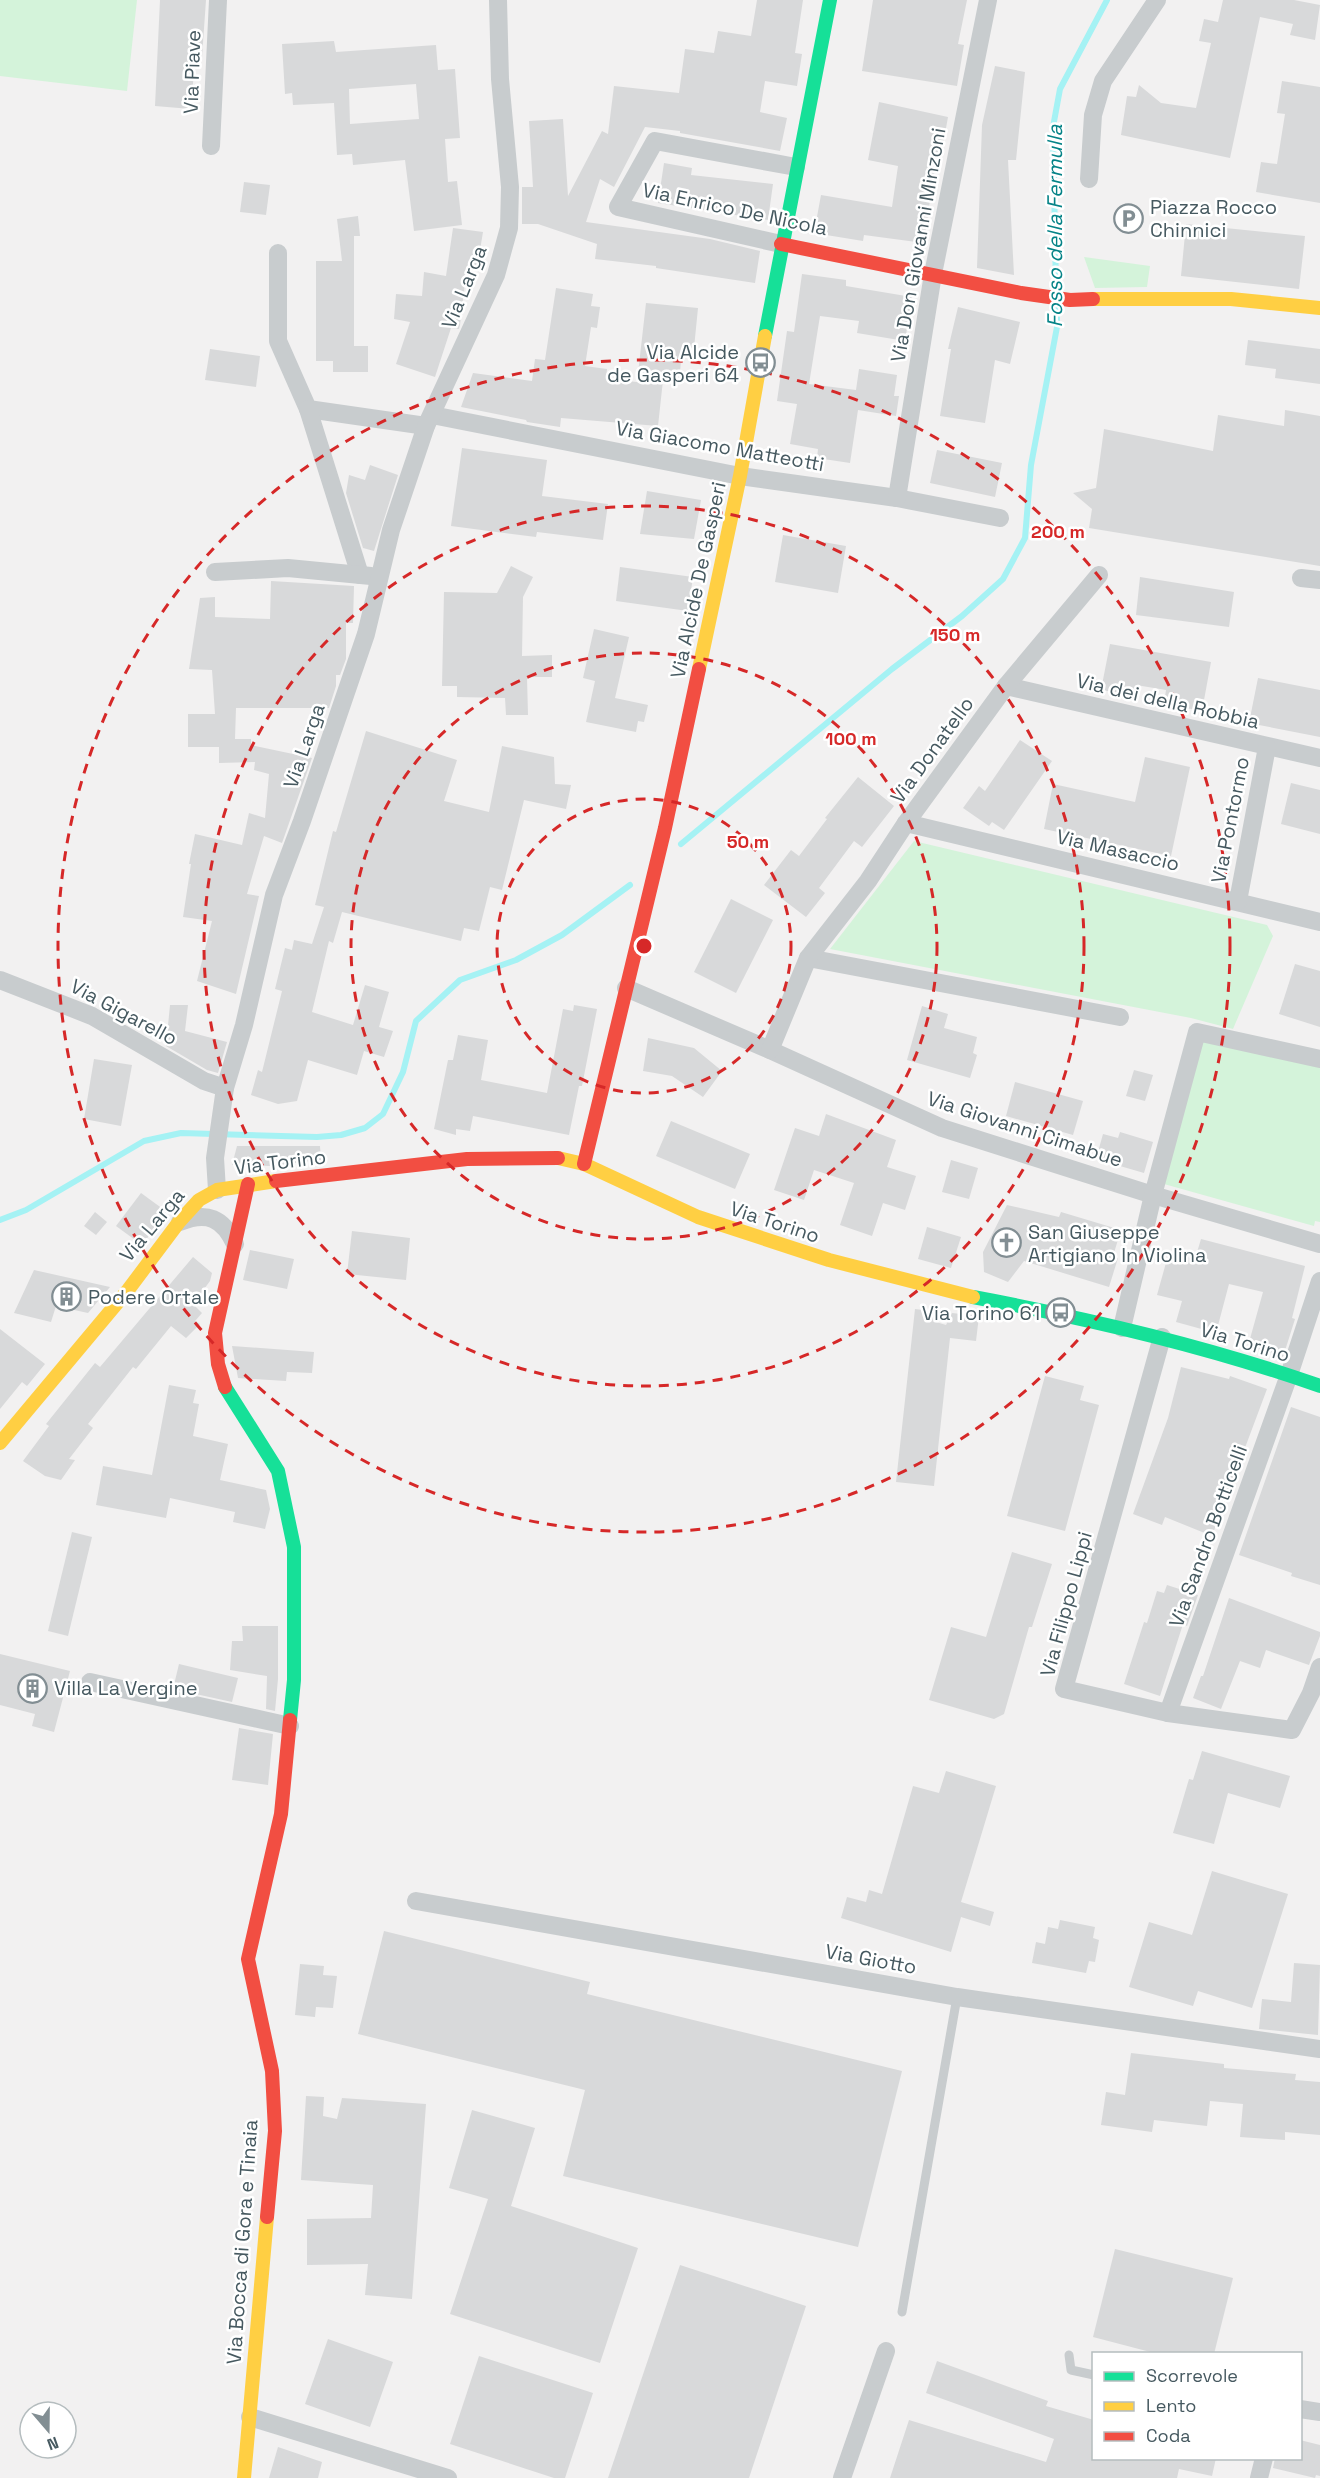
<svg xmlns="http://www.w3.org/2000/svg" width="1320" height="2478" font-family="'Space Grotesk',sans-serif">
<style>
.green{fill:#d4f3da}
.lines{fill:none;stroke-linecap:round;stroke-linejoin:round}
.stream{stroke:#a5f2f4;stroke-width:6}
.building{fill:#d8d9da;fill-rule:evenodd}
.lane{stroke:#c8ccce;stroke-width:9}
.street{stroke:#c8ccce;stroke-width:18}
.fast{stroke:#16e098;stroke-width:14}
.slow{stroke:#ffcf43;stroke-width:14}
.jam{stroke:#f24e42;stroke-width:14}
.ring{fill:none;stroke:#d62828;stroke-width:3;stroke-dasharray:10 8}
.labels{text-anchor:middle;stroke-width:5;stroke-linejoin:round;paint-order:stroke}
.street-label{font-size:20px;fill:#465960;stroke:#fff}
.poi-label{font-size:20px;fill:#465960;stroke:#fff;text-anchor:start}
.water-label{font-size:21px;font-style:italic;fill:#058387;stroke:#fff}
.centre{fill:#d62828;stroke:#fff;stroke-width:3}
.ring-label{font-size:18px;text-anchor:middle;font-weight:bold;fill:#d62828;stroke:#fff;stroke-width:5;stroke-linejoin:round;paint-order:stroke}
</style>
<rect width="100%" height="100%" fill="#f2f1f1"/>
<g class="green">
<path d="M0,0h137l-10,91 -127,-15z"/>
<path d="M1084,257l66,9 -3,21 -52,1z"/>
<path d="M914,841l353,84 6,11 -40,93 -42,-11 -361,-69z"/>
<path d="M1201,1037l119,29v156l-5,-1 -1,5 -150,-42z"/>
</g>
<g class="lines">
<g class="stream">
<path d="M1056,290l-3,-163 7,-38 47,-89"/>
<path d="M681,844l211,-175 70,-53 41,-37 22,-41 6,-73 26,-138v-21"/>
<path d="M0,1220l26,-10 118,-69 37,-8 136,4 24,-2 24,-7 18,-14 20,-42 13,-51 44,-41 56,-20 46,-25 68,-50"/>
</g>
</g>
<g class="building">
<path d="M160,0h46l-4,57h-7l-4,52 -36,-3z"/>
<path d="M757,0h46l-8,53 7,1 -5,32 -32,-5 -5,31 27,6 -7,33 -100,-18v-2l-35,-4 -31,60 -14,-8 -14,43 124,17 50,12 -5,32 -99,-15v-2l-61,-7 2,-15 -59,-20h-16v-37h11l-4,-66 34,-2 5,77 34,-65 6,3 6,-48 65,7 6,-44 29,4 4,-22 33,5z"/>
<path d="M873,0h94l-9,44 6,1 -7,41 -95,-15z"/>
<path d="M1223,0h71l26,5 -5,35 -25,-5 3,-11 -33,-7 -30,141 -109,-23 6,-39 9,1 3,-12 22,18 35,5 15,-65 -12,-2 5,-22 14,3z"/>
<path d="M334,41l2,11 100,-7 2,25 17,-1 5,69 -15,1 3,43 9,-1 5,44 -48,6 -9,-71 -52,5 -1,-11 -15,1 -3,-52 -41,2 -1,-12 -7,1 -3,-50zM416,84l3,35 -69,5 -1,-35z"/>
<path d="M995,66l30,6 -9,88h-8l6,115 -37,-7 5,-143z"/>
<path d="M1282,81l38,6v116l-64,-11 5,-30 16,2 8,-50 -8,-1z"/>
<path d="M879,102l69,15 -10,56 -4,-1 -10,71 -60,-8 -1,6 -49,-8 7,-38 71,12 6,-41 -30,-6z"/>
<path d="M664,163l28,5 -1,7 82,9 -5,36 -110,-17z"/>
<path d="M244,182l26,3 -4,30 -26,-3z"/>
<path d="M358,216l2,20h-6v110h14v26h-35v-11h-17v-100h26l-5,-42z"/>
<path d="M1186,224l119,12 -6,53 -118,-13z"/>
<path d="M453,228l30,4 -6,36 -10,-2 -7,59 -1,4 -8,-1 -16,49 -39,-13 14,-42 -16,-3 2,-25 26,2 2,-24 22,4z"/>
<path d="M802,274l44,6v6l66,11 -7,44 -48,-8 2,-12 -39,-5 -11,68 47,6 3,-21 38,6 -3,21h5l-3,20 -38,-6 -8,53 -33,-5 1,-9 -28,-5 7,-40 -20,-3 10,-70 7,1z"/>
<path d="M556,288l37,6 -2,12 9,1 -3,21 -6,-1 -6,39 22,3 -1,10 31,3 9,-79 52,5 -4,40 -12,-1 -2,26 -16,-2 -6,55 -97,-8 -1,9 -33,-5 -1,-2 -65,-13 12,-34 59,8 3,-22 10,1z"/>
<path d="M958,307l62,15 -10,42 -15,-4 -10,63 -45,-7 11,-67h-3z"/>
<path d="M1248,340l72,9v35l-45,-6 1,-9 -31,-4z"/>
<path d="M210,349l50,7 -4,31 -51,-7z"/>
<path d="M1285,410l35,6v150l-231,-38 3,-19 -19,-16 23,-5 8,-59 109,22 5,-36 66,11z"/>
<path d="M462,448l85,12 -5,36 66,8 -5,36 -66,-8 -1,5 -85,-11z"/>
<path d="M937,450l65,13 -7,34 -65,-14z"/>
<path d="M370,465l28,10 -24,76 -11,-3 -17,-55 3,-18 16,5z"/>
<path d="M647,491l54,9 -7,39 -54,-5z"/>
<path d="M783,535l63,11 -8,47 -63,-11z"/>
<path d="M511,566l22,11 -10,20 -1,59 30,-1v22h-25l1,38h-22l-1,-17 -48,-1v-11h-15l2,-94 53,1z"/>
<path d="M620,567l73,10 -5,34 -72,-10z"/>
<path d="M1140,577l94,15 -5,35 -93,-12z"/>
<path d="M271,581l83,5 -1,37h-7v36l-6,16h-4v11l-7,22h-93l-1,31h16v6l61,13 -30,85 -18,-7 -17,58 12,2 -23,98 -39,-13 15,-60 -29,-4 8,-53h-2l6,-30 47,11 7,-32 16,5 4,-44 -15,-4 1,-8 -36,1v-16h-31v-33h27l-3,-44 -23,-1 11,-71 15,-1v20l55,2z"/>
<path d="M594,629l35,8 -14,61 33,7 -4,17 -6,-1 -2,11 -50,-10 9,-41 -12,-3z"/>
<path d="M1110,644l101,18 -9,49 -38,-7 2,-14 -30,-5 -2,10 -33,-5z"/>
<path d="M1258,678l62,12v47l-71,-14z"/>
<path d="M366,731l91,29 -13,41 45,11 13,-66 52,11 1,27 16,1 -5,24 -42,-9 -22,90 -12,-3 -11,44 -15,-3 -3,13 -119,-29 -9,31 -4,-2 -17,71 41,13 12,-40 24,7 -10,35 14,4 -9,26 -20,-6 -7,24 -49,-15 -11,41 -19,3 -27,-9 7,-25 4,2 20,-81 -7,-2 10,-41 7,2 2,-10 18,4 12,-37 -9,-2 18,-74 3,1z"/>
<path d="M1020,740l32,21 -48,69 -12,-8 -3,4 -26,-18 16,-22 6,5z"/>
<path d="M1145,757l45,10 -19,89 -127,-27 9,-45 82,18z"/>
<path d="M858,777l36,29 -32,41 -8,-6 -35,47 6,5 -19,24 -42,-32 27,-35 8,6 28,-37 -2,-1z"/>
<path d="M1291,783l29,7v44l-39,-10z"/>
<path d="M731,899l42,21 -37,73 -42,-21z"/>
<path d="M1295,964l25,7v56l-41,-13z"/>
<path d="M170,1005h18l-3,26 42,11 -9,31 -11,-3 -41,-24z"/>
<path d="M574,1005l23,4 -15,77h-3l-10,49 -96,-19 -3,15 -14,-2v6l-22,-6 14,-69h5l5,-25 30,5 -7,40 66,13 16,-84 10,2z"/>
<path d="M922,1006l26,8 -4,14 33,9 -4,16 4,2 -7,23 -63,-18z"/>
<path d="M648,1038l46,10 28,23 -19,26 -31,-21 -29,-5z"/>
<path d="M94,1059l38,6 -11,61 -37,-7z"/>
<path d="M1134,1070l19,5 -8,26 -19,-5z"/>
<path d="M1015,1082l68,19 -10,34 -67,-19z"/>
<path d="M826,1114l70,26 -9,27 29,9 -11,34 -22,-7 -11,33 -32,-11 14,-42 -40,-13 -10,30 -30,-10 21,-62 24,8z"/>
<path d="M671,1121l79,33 -15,35 -79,-33z"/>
<path d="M1120,1132l33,10 -9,31 -48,-14 7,-25 15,4z"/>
<path d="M237,1146h83l1,14 -51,6 -38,-1z"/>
<path d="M951,1160l27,8 -9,31 -27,-7z"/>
<path d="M141,1193l26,19 -25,33 -26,-19z"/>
<path d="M1007,1205l52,12 2,-5 60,18 -8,26 5,2 -9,29 -85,-26 -16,21 -24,-10 -1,-20z"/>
<path d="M95,1212l12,10 -11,13 -12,-9z"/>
<path d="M927,1227l34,10 -10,31 -33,-9z"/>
<path d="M352,1231l58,7 -4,42 -59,-6z"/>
<path d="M1201,1239l104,27 -13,52 3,1 -12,38 -35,-11 15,-54 -34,-8 -13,49 -40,-11 6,-21 -25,-6 12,-43 26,7z"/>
<path d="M250,1250l44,9 -7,30 -44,-9z"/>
<path d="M193,1257l19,16 -2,8 -17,23 9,9 -7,8 5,3 -14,14 -15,-12 -35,43 -3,-2 -45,57 5,4 -24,31 6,1 -14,20 -16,-4 -22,-15 26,-35 -3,-2 49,-61 5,4z"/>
<path d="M34,1270l76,17 -22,26 -32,-7 -5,16 -37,-9z"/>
<path d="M915,1309l24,3 -3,10 10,3 6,-12 27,3 -3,25 -26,-3 -16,148 -38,-4z"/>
<path d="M0,1329l45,35 -18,22 -5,-4 -22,27z"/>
<path d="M232,1346l82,6 -2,21 -25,-1 -1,9 -48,-3z"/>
<path d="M1181,1367l48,12 1,-3 37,13 -55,147 -47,-19 -3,8 -29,-11 35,-96z"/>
<path d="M1045,1376l39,10 -4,14 19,5 -34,126 -58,-15z"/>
<path d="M169,1385l27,5 -3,13 6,1 -6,32 35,8 -8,36 46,10 4,19 -5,20 -32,-7 2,-10 -65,-14 -4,20 -70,-13 7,-39 49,9z"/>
<path d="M1291,1407l29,10v168l-29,-9 1,-3 -53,-18z"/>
<path d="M72,1532l20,5 -24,99 -20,-5z"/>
<path d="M1012,1552l40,12 -20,63h-3l-25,87 -10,5 -65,-19 22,-73 35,10z"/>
<path d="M1167,1585l31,10 -11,31 -4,-2 -23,72 -36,-12 20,-62 3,1 10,-32 7,2z"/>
<path d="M1229,1598l91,34v4l-11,29 -43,-15 -6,18 -20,-7 -19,48 -28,-11 8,-22h2z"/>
<path d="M242,1626h36v53l-3,32 -9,-2 1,-33 -37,-6 2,-29h11z"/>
<path d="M0,1654l70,17 -16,61 -22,-6 3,-12 -35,-9z"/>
<path d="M179,1664l59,14 -6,24 -59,-13z"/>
<path d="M239,1728l34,6 -5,51 -36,-5z"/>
<path d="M1202,1751l88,25 -10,32 -52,-15 -14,51 -41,-11 16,-54 4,1z"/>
<path d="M946,1771l50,15 -35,116 33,10 -4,14 -29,-9 -10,35 -110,-34 6,-21 19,5 3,-12 13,4 31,-108 26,7z"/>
<path d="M1212,1871l76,23 -36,114 -54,-17 -5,15 -64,-19 20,-65 43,13z"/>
<path d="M1060,1920l35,7 -2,11 6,2 -4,22 -6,-1 -3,12 -54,-10 4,-21 9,2 3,-17 10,2z"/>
<path d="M384,1931l206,51 -3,12 315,77 -44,176 -295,-71 22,-86 -227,-56z"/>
<path d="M1294,1963l26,2 -2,70 -59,-6 3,-30 29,3z"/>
<path d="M300,1964l24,2 -1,9 14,1 -4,32 -17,-1 -1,10 -20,-2z"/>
<path d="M1131,2053l93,11v4l72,6 -1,6 25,2v53l-35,-3v8l-45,-3 3,-33 -33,-3 -3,25 -53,-6 -2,12 -51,-7 5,-33 19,3z"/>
<path d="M306,2096l18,1 -1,19 14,3 5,-21 84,6 -14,195 -47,-4 3,-31 -61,1v-46l64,-1 2,-33 -72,-5z"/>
<path d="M472,2110l63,18 -24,78 127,42 -38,115 -150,-49 38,-115 -39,-11z"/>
<path d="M1115,2249l118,29 -19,76h-56l-65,-17z"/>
<path d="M680,2265l126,41 -57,172h-141z"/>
<path d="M328,2339l65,23 -23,65 -65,-23z"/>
<path d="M479,2356l114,37 -28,85h-11l-104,-34z"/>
<path d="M937,2361l111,40 -2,5 48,14v38h122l-4,18 -33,-7 -2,9h-287l19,-58 137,42 8,-23 -128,-46z"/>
<path d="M1300,2440l20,5v31l-4,-1 -1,3 -42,-10 2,-10h25z"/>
<path d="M278,2447l44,15 -4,16h-49z"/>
</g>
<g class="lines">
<g class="lane">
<path d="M902,2312l55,-315"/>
<path d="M1069,2355l2,15 23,5"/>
</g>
<g class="street">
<path d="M211,146l7,-146"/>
<path d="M1089,179l4,-64 10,-34 54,-81"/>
<path d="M781,244l-163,-37 37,-66 141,26"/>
<path d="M278,253v88l30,68 118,17"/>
<path d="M308,409l52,166"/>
<path d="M432,415l308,61 157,22 103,20"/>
<path d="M897,498l36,-224 55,-274"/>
<path d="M215,572l73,-4 83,8"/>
<path d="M1301,578l19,2"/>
<path d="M1006,686l314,72"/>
<path d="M906,823l414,99"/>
<path d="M1238,901l29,-154"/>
<path d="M808,958l312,59"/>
<path d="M0,980l92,36 112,65 21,7"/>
<path d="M626,988l144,62 172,78 211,67 167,49"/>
<path d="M770,1050l38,-92 60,-77 38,-58 100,-137 93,-111"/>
<path d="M217,1190l-2,-32 10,-70 19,-63 30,-130 28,-74 64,-187 25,-104 35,-104 70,-151 13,-47 1,-41 -10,-108 -2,-79"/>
<path d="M180,1222c27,-11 43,-4 55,22"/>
<path d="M1122,1328l31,-133 44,-163 123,27"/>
<path d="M1162,1337l-98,352 104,24 124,17 19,-37 9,-26"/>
<path d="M90,1682l200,44"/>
<path d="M1168,1713l121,-338 31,-94"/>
<path d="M416,1901l541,96 363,52"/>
<path d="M1300,2409l20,3"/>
<path d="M250,2417l198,61"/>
<path d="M842,2478l44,-127"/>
<path d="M1259,2478l5,-20"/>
</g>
<g class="fast">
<path d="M765,336l65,-336"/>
<path d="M973,1297c118,22 234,49 347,89"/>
<path d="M225,1387l53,84 16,76v133l-4,40"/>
</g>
<g class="slow">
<path d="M1093,299h138l89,9"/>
<path d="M699,669l41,-193 25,-140"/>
<path d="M558,1158l26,6 114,53 131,43 144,37"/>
<path d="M0,1443l128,-153 51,-68 20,-22 18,-10 59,-9"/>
<path d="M244,2478l23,-261"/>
</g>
<g class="jam">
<path d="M781,244l240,49 49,7 23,-1"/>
<path d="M584,1164l81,-336 34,-159"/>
<path d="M276,1181l191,-22 91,-1"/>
<path d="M225,1387l-7,-23 -3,-31 33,-149"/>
<path d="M267,2217l8,-86 -3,-60 -24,-112 33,-145 9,-94"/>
</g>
</g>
<g class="ring">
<circle cx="644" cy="946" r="147"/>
<circle cx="644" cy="946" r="293"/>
<circle cx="644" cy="946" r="440"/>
<circle cx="644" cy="946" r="586"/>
</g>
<defs>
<symbol id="parking-ring" viewBox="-11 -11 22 22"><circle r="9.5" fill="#fff" stroke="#828e93" stroke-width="1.5"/><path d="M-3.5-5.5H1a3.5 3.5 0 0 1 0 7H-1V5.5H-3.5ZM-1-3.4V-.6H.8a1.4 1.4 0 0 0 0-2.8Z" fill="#828e93"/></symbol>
<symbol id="bus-ring" viewBox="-11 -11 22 22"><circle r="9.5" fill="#fff" stroke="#828e93" stroke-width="1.5"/><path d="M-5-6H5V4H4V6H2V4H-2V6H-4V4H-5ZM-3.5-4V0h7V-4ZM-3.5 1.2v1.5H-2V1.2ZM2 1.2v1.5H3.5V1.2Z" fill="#828e93"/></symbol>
<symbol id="church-ring" viewBox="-11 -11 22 22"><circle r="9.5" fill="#fff" stroke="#828e93" stroke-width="1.5"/><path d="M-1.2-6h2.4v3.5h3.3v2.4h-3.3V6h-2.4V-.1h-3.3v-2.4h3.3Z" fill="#828e93"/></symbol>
<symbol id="building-ring" viewBox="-11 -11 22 22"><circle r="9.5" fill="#fff" stroke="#828e93" stroke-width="1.5"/><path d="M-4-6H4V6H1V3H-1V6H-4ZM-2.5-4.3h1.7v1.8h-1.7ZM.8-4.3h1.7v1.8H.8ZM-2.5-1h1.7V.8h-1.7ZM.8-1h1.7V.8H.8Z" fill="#828e93"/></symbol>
</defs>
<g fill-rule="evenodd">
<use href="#parking-ring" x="1112" y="202" width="33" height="33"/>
<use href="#bus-ring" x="744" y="346" width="33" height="33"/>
<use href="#church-ring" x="990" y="1226" width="33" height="33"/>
<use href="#building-ring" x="50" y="1280" width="33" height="33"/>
<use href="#bus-ring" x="1044" y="1296" width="33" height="33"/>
<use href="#building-ring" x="16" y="1672" width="33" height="33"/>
</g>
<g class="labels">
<g class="street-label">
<text transform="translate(192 72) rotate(-88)" y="7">Via Piave</text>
<text transform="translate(735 209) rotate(12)" y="7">Via Enrico De Nicola</text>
<text transform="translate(918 245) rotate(-80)" y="7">Via Don Giovanni Minzoni</text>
<text transform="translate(464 287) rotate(-68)" y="7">Via Larga</text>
<text transform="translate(720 446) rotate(10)" y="7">Via Giacomo Matteotti</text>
<text transform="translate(698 580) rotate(-78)" y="7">Via Alcide De Gasperi</text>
<text transform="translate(1168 701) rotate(13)" y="7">Via dei della Robbia</text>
<text transform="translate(304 746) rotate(-71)" y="7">Via Larga</text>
<text transform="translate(932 750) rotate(-54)" y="7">Via Donatello</text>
<text transform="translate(1230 820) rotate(-79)" y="7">Via Pontormo</text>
<text transform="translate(1118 850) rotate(13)" y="7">Via Masaccio</text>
<text transform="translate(124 1012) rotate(28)" y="7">Via Gigarello</text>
<text transform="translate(1025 1129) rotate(18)" y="7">Via Giovanni Cimabue</text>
<text transform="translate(280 1162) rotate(-7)" y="7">Via Torino</text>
<text transform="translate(775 1222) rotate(18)" y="7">Via Torino</text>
<text transform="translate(152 1225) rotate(-50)" y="7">Via Larga</text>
<text transform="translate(1245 1342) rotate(17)" y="7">Via Torino</text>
<text transform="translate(1208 1536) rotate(-70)" y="7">Via Sandro Botticelli</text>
<text transform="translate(1066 1604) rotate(-75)" y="7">Via Filippo Lippi</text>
<text transform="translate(871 1959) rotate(10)" y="7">Via Giotto</text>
<text transform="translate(242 2242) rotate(-86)" y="7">Via Bocca di Gora e Tinaia</text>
</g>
<g class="poi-label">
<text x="1150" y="214">Piazza Rocco<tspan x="1150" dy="23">Chinnici</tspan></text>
<text x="739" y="359" text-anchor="end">Via Alcide<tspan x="739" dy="23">de Gasperi 64</tspan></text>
<text x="1028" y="1239">San Giuseppe<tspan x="1028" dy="23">Artigiano In Violina</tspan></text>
<text x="88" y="1304">Podere Ortale</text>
<text x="1040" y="1320" text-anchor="end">Via Torino 61</text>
<text x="54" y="1695">Villa La Vergine</text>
</g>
<g class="water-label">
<text transform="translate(1055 226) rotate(-90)" y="7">Fosso della Fermulla</text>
</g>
</g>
<circle cx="644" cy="946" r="9" class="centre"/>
<g class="ring-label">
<text x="1058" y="538">200 m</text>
<text x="955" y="641">150 m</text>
<text x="851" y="745">100 m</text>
<text x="748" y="848">50 m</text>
</g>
<rect x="1092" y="2352" width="210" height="108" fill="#ffffff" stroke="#b5bdbf" stroke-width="1.5"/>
<rect x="1104" y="2372" width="30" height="9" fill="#16e098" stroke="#b5bdbf" stroke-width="1.5"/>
<text x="1146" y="2382" font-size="18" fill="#465960">Scorrevole</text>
<rect x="1104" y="2402" width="30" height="9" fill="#ffcf43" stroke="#b5bdbf" stroke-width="1.5"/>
<text x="1146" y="2412" font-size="18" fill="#465960">Lento</text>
<rect x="1104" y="2432" width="30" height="9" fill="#f24e42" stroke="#b5bdbf" stroke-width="1.5"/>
<text x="1146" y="2442" font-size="18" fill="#465960">Coda</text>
<g transform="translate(48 2430) rotate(160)"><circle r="28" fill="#ffffff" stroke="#b5bdbf" stroke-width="1.5"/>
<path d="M0-4.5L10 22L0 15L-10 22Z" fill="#828e93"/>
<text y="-9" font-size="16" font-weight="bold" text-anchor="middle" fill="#465960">N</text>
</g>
</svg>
